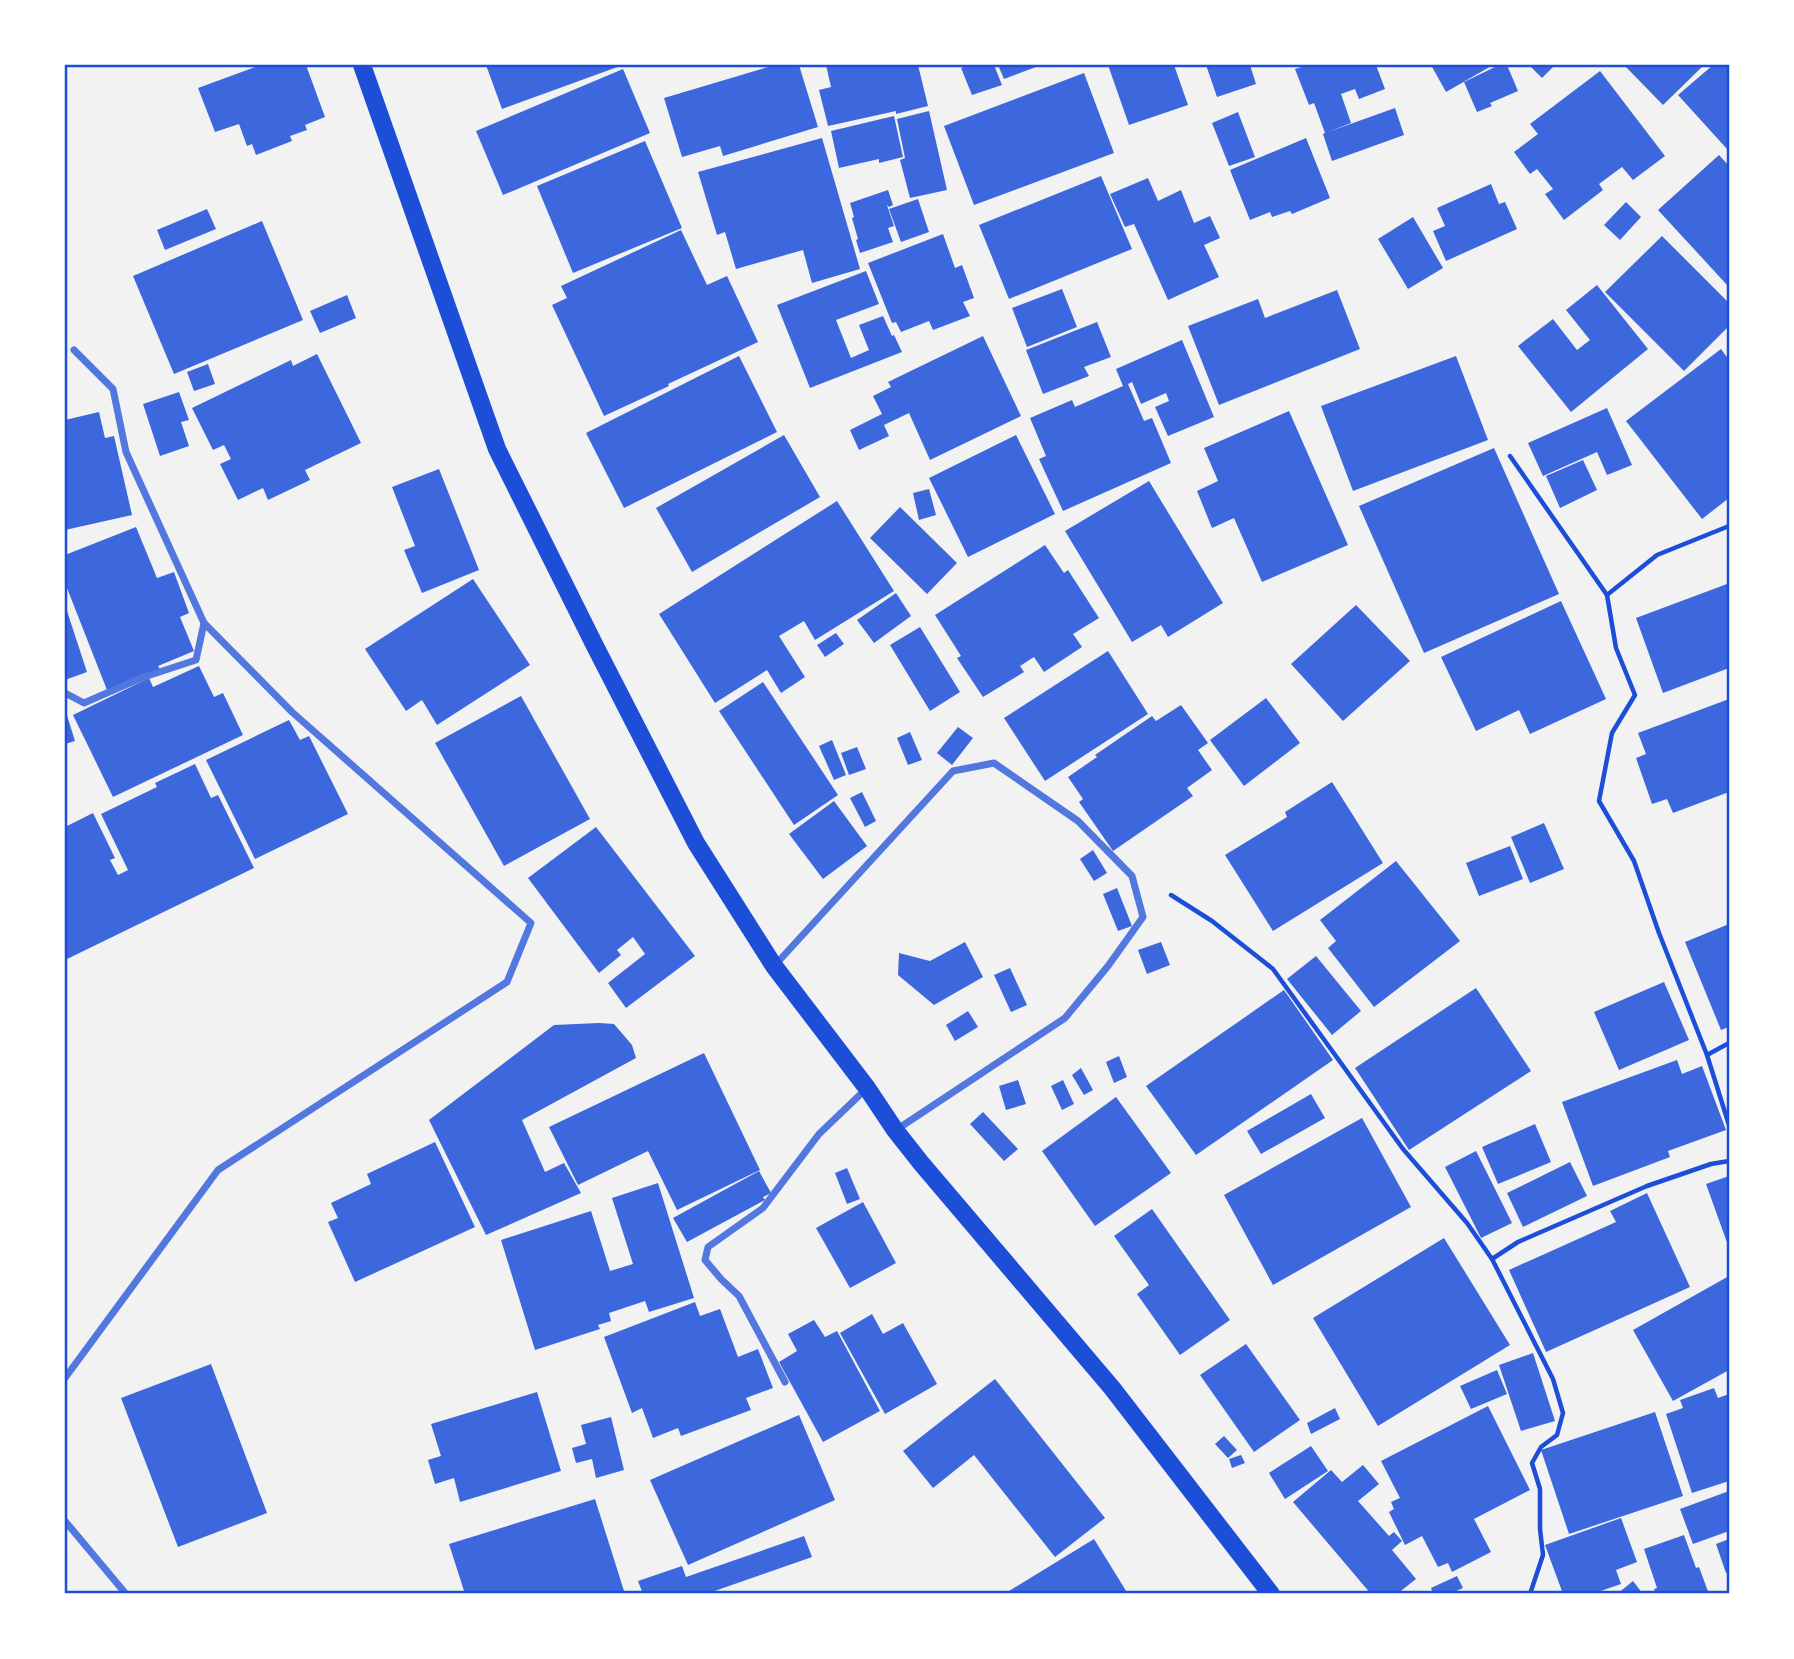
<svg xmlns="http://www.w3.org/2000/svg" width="1794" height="1659" font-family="'IBM Plex Sans',sans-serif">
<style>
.building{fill:#3d67dc}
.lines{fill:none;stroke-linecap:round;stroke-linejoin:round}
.path{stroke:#1d4ed8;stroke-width:4.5}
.minor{stroke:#5277de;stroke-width:7}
.primary{stroke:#1d4ed8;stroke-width:18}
.neatline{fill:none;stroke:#1d4ed8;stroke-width:2.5}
</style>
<rect width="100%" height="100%" fill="#f2f2f2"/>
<g class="building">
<path d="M261,65h45l19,52 -20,8 2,5 -17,6 2,5 -36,14 -4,-11 -5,2 -8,-22 -24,8 -17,-44z"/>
<path d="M486,65h137l-121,44z"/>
<path d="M775,65h24l19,62 -95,29 -3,-10 -38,11 -18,-59z"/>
<path d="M826,65h92l10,41 -32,8v-3l-68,15 -9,-36 12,-3z"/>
<path d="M969,65h25l8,20 -30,10 -11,-27z"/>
<path d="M998,65h43l-37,14z"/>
<path d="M1108,65h66l14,40 -59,20z"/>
<path d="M1206,65h44l6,19 -39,13z"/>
<path d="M1308,65h68l9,24 -26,10 -4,-10 -14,5 10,29 -23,9 67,-24 9,27 -72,26 -9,-27 2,-1 -11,-30 -5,2 -14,-36z"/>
<path d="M1431,65h62l-47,27z"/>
<path d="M1494,65h13l11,26 -28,12 2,3 -15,6 -13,-30 31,-15z"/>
<path d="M1529,65h26l-13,13z"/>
<path d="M1624,65h80l-41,40z"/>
<path d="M1713,65h16v82l-2,2 -49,-54z"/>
<path d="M623,69l27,64 -147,62 -27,-64z"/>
<path d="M1600,71l65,85 -32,24 -11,-13 -23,17 4,6 -39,30 -19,-26 8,-5 -16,-20 -7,5 -16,-22 24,-18 -8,-10z"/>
<path d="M1084,73l30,80 -140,52 -30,-79z"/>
<path d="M929,111l18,79 -37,8 -10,-38 5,-2 -8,-39z"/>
<path d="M1238,112l17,45 -26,9 -17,-43z"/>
<path d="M894,116l9,41 -24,6v-4l-40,9 -8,-37z"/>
<path d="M822,138l38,131 -48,14 -9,-33 -67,19 -11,-37 -8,3 -19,-63z"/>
<path d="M1306,138l24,60 -38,16 -2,-3 -18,6 -2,-5 -20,8 -20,-50z"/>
<path d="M645,141l37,87 -109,45 -36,-87z"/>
<path d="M1719,155l10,11v119l-1,1 -70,-76z"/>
<path d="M1101,176l31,73 -123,50 -30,-74z"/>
<path d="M1148,178l10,23 23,-11 13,33 16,-7 10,22 -16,7 15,32 -51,23 -34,-76 -9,3 -15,-33z"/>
<path d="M1491,184l8,20 6,-2 12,27 -71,32 -13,-30 12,-5 -8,-18z"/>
<path d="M888,190l5,15 -4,2 -2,-2 7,21 -6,2 5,14 -33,11 -4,-13 2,-1 -6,-21 2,-1 -4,-14z"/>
<path d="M918,199l11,33 -28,10 -12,-33z"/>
<path d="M1626,202l15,15 -21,23 -16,-15z"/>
<path d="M207,209l9,20 -51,21 -8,-20z"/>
<path d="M1413,217l30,51 -35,21 -30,-50z"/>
<path d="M262,221l41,99 -129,54 -41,-98z"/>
<path d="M681,230l26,55 20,-9 31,66 -90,42 1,2 -65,30 -52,-111 15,-7 -6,-12z"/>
<path d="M943,234l12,34 7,-3 12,33 -11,4 7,14 -37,14 -4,-9 -28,11 -5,-10 -4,1 -24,-60z"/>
<path d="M1662,236l67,67v23l-45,45 -79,-79z"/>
<path d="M866,271l13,33 -43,16 15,38 18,-8 -10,-25 24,-9 9,20 2,-1 8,17 -92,36 -33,-83z"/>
<path d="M1597,285l51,64 -77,63 -53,-66 35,-27 24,31 13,-10 -24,-30z"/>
<path d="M1062,289l15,38 -50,20 -15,-39z"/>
<path d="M1337,290l23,59 -141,56 -31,-79 70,-27 7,19z"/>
<path d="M347,295l9,23 -36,15 -10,-22z"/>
<path d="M1097,322l14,35 -27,10 5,9 -46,18 -17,-44z"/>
<path d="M983,336l38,80 -91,44 -21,-47 -25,12 5,11 -30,14 -9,-20 32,-16 -9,-18 18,-9 -3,-5z"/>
<path d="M1182,340l32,77 -46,19 -13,-29 14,-6 -3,-8 -25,11 -9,-22 -4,2 16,37 8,-3 19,45 -108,48 -24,-52 7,-3 -16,-38 42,-18 3,7 48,-21 -7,-17z"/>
<path d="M1721,349l8,11v138l-27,21 -76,-98z"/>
<path d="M317,354l44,89 -56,27 5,10 -42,20 -5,-12 -25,12 -18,-36 11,-5 -7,-14 -11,5 -21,-42 99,-48 2,6z"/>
<path d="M739,356l38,76 -153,76 -38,-75z"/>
<path d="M1456,356l32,84 -135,51 -32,-85z"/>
<path d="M208,364l7,20 -21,7 -7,-19z"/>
<path d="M179,392l10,28 -8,2 8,24 -29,10 -17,-52z"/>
<path d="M1607,408l25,57 -25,10 -10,-23 -54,24 -15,-33z"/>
<path d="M1289,411l59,134 -86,37 -28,-64 -22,10 -15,-37 21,-10 -14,-33z"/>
<path d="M99,412l6,26 9,-2 18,79 -67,15v-110z"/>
<path d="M784,435l36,62 -128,75 -36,-64z"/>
<path d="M1016,435l39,79 -87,43 -39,-79z"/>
<path d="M1494,448l65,146 -135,59 -65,-147z"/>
<path d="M1583,460l14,30 -37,18 -14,-32z"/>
<path d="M439,469l40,101 -57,23 -18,-43 11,-4 -23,-59z"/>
<path d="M1149,481l74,122 -55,34 -7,-12 -29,17 -67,-111z"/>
<path d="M929,489l7,26 -17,5 -6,-27z"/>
<path d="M837,501l57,90 -79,49 -11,-19 -25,15 26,41 -24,16 -14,-23 -52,33 -56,-89z"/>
<path d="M900,507l57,56 -30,31 -57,-56z"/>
<path d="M136,527l21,51 17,-6 15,41 -9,4 14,34 -36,15 2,3 -53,21 -42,-107v-28z"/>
<path d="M1045,545l19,28 4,-3 31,48 -26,16 9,13 -38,25 -10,-15 -14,9 4,6 -41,25 -26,-39 4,-2 -26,-41z"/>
<path d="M473,579l57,86 -93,60 -15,-25 -16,11 -41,-62z"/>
<path d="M1727,584l2,6v78l-66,25 -27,-75z"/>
<path d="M896,593l15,23 -37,27 -17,-23z"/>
<path d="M1561,601l45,98 -76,35 -11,-24 -43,21 -35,-74z"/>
<path d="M65,605l22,67 -22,8z"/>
<path d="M1356,605l54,56 -67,60 -52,-57z"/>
<path d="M920,627l40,65 -30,19 -40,-66z"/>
<path d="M836,633l8,11 -19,13 -8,-12z"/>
<path d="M1108,651l40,63 -103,67 -41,-63z"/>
<path d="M199,666l15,31 9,-4 20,42 -130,62 -40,-82 76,-37 4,9z"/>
<path d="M763,682l75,113 -44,30 -75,-114z"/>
<path d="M521,696l69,123 -86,47 -69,-123z"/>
<path d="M1266,698l34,45 -56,43 -34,-46z"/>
<path d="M1729,699v93l-56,21 -6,-14 -15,5 -16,-46 10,-4 -8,-21z"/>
<path d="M1181,705l27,38 -10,7 14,20 -25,18 6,8 -80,55 -34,-49 4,-3 -15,-22 29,-20 -2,-2 57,-39 4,5z"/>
<path d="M65,709l10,32 -10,3z"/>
<path d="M289,720l11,20 9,-4 39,78 -93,45 -49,-99z"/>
<path d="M958,727l15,11 -21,27 -15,-12z"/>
<path d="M910,732l12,28 -14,5 -11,-27z"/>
<path d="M832,740l14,35 -12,5 -15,-34z"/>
<path d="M857,747l9,22 -17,6 -8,-22z"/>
<path d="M195,764l16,34 7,-3 36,73 -189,92v-133l28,-14 22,45 -5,2 8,15 10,-5 -27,-56 56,-27 -2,-4z"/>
<path d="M1332,782l51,81 -110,68 -48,-76 62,-38 -2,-5z"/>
<path d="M862,792l14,29 -11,6 -15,-29z"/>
<path d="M834,801l33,45 -44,33 -34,-45z"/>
<path d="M1544,823l20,46 -34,14 -19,-46z"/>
<path d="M596,827l99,129 -69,52 -18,-25 37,-29 -12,-17 -16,13 4,5 -22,18 -71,-95z"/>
<path d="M1510,846l13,33 -44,17 -13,-33z"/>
<path d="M1093,850l14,23 -13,8 -14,-22z"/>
<path d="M1396,861l64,80 -86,66 -46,-59 8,-7 -16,-21z"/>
<path d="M1117,888l15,38 -14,5 -15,-37z"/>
<path d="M1729,924v103l-8,3 -36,-88z"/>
<path d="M965,942l18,35 -49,28 -36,-30 1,-22 31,8z"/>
<path d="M1161,942l9,23 -23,9 -9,-24z"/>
<path d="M1316,956l45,55 -29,24 -45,-56z"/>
<path d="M1010,968l17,37 -16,7 -17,-37z"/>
<path d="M1664,982l25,58 -70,30 -25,-58z"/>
<path d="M1476,988l55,83 -122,79 -54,-82z"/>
<path d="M1284,990l49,70 -137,95 -50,-69z"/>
<path d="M968,1011l10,16 -23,14 -9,-16z"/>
<path d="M599,1023l15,1 18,21 4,13 -114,62 23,52 19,-9 17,30 -95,42 -57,-115 125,-95z"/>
<path d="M704,1053l56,117 -83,40 -29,-59 -70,34 -29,-58z"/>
<path d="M1119,1056l8,21 -13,6 -8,-21z"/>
<path d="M1677,1060l5,14 20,-8 24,64 -58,21 2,6 -77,29 -31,-84z"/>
<path d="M1081,1068l12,22 -9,5 -12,-20z"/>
<path d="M1018,1080l8,24 -20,6 -7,-24z"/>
<path d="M1063,1080l11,24 -12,6 -11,-24z"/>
<path d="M1311,1094l14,24 -64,36 -14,-23z"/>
<path d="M1116,1097l55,76 -76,53 -53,-75z"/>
<path d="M983,1112l35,37 -14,12 -34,-37z"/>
<path d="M1362,1118l49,89 -138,78 -49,-90z"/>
<path d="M1535,1124l16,38 -53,22 -16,-37z"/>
<path d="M435,1142l40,85 -120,55 -27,-60 10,-4 -7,-15 40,-19 -4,-10z"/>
<path d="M1476,1151l36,72 -31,15 -36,-71z"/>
<path d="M1570,1162l17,34 -64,31 -16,-34z"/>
<path d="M847,1168l13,31 -13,5 -12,-31z"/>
<path d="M759,1171l12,22 -8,4 2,3 -78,42 -14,-24z"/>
<path d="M1729,1176v72l-23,-64z"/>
<path d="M658,1183l36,115 -45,14 -4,-11 -36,12 2,8 -13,4 2,4 -65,21 -34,-110 90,-29 19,60 23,-7 -21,-66z"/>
<path d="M1647,1193l43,94 -144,65 -37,-82 107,-48 -6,-11z"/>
<path d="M863,1202l33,61 -46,25 -34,-60z"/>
<path d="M1152,1209l78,111 -50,35 -43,-61 12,-9 -35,-49z"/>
<path d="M1444,1238l66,107 -132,81 -65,-108z"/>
<path d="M1729,1276v94l-56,31 -40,-71z"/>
<path d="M695,1302l5,14 20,-7 18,48 20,-8 15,39 -27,10 5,12 -70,26 -3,-8 -25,10 -11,-30 -10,5 -28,-76z"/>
<path d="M872,1314l11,20 20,-11 34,61 -52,30 -45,-81z"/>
<path d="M814,1320l11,17 12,-6 43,80 -57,31 -44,-80 18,-11 -9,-17z"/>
<path d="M1246,1344l54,76 -46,32 -54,-77z"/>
<path d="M1533,1353l22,68 -34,10 -22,-66z"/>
<path d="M211,1364l56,149 -89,34 -57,-149z"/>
<path d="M1497,1370l10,24 -36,15 -11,-23z"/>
<path d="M995,1379l110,139 -50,39 -81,-102 -41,33 -30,-37z"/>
<path d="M1714,1388l4,10 11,-4v87l-37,12 -26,-79 17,-6 -3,-8z"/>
<path d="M537,1392l24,79 -101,31 -6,-24 -19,6 -7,-24 13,-4 -10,-32z"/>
<path d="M1488,1406l42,84 -56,29 17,33 -39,20 -4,-9 -10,4 -16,-31 -17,9 -16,-33 5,-3 -3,-7 9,-4 -19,-37z"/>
<path d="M1335,1408l5,11 -29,15 -4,-11z"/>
<path d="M1655,1412l28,84 -114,38 -28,-84z"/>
<path d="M799,1415l36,85 -147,65 -38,-85z"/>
<path d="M611,1417l13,53 -28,8 -4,-19 -16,4 -4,-15 14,-4 -5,-19z"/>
<path d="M1224,1436l13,14 -9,8 -13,-14z"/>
<path d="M1311,1446l17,25 -43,28 -16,-26z"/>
<path d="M1241,1455l4,8 -13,5 -3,-9z"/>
<path d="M1363,1465l16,19 -21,17 31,35 5,-4 8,9 -10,9 24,29 -19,15h-26l-78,-92 38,-32 11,12z"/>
<path d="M1729,1491v40l-36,13 -13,-35z"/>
<path d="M595,1499l29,92 -12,3h-147l-16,-50z"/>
<path d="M1621,1518l16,44 -21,8 5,14 -29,10h-29l-18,-49z"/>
<path d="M1684,1535l12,33 3,-1 10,27h-53l-2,-5 3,-1 -13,-39z"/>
<path d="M804,1536l8,21 -106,37h-63l-5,-13 44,-15 4,11z"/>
<path d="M1094,1539l34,55h-124z"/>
<path d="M1729,1539v33l-3,1 -10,-29z"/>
<path d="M1457,1576l6,12 -14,6h-16l-2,-6z"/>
<path d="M1633,1581l10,13h-26z"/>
</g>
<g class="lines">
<g class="path">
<path d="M1510,456l97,139 9,53 19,47 -23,38 -13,68 35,60 25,72 48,122 22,70"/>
<path d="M1607,595l50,-40 72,-29"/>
<path d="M1171,895l41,26 61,48 130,180 64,74 25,36 26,-17 129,-56 64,-22 18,-3"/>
<path d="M1707,1055l22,-12"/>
<path d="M1492,1259l61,120 10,34 -6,22 -16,12 -9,16 8,26v40l3,26 -13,39"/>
</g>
<g class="minor">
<path d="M65,693l19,10 57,-25 55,-18 8,-37"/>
<path d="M776,964l177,-193 41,-8 84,58 54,55 11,41 -35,49 -43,52 -169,112"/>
<path d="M65,1378l153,-208 289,-188 24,-59 -239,-211 -88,-89 -78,-171 -13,-63 -39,-39"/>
<path d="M785,1382l-46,-86 -18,-17 -16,-19 3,-13 55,-39 56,-74 47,-45"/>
<path d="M65,1521l61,73"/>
</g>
<path class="primary" d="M362,65l135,384 98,197 101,197 78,123 93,122 28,42 26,33 191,225 159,206"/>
</g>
<rect width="1794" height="1659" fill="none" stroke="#ffffff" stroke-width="133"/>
<rect x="66" y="66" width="1662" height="1526" class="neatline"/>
</svg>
